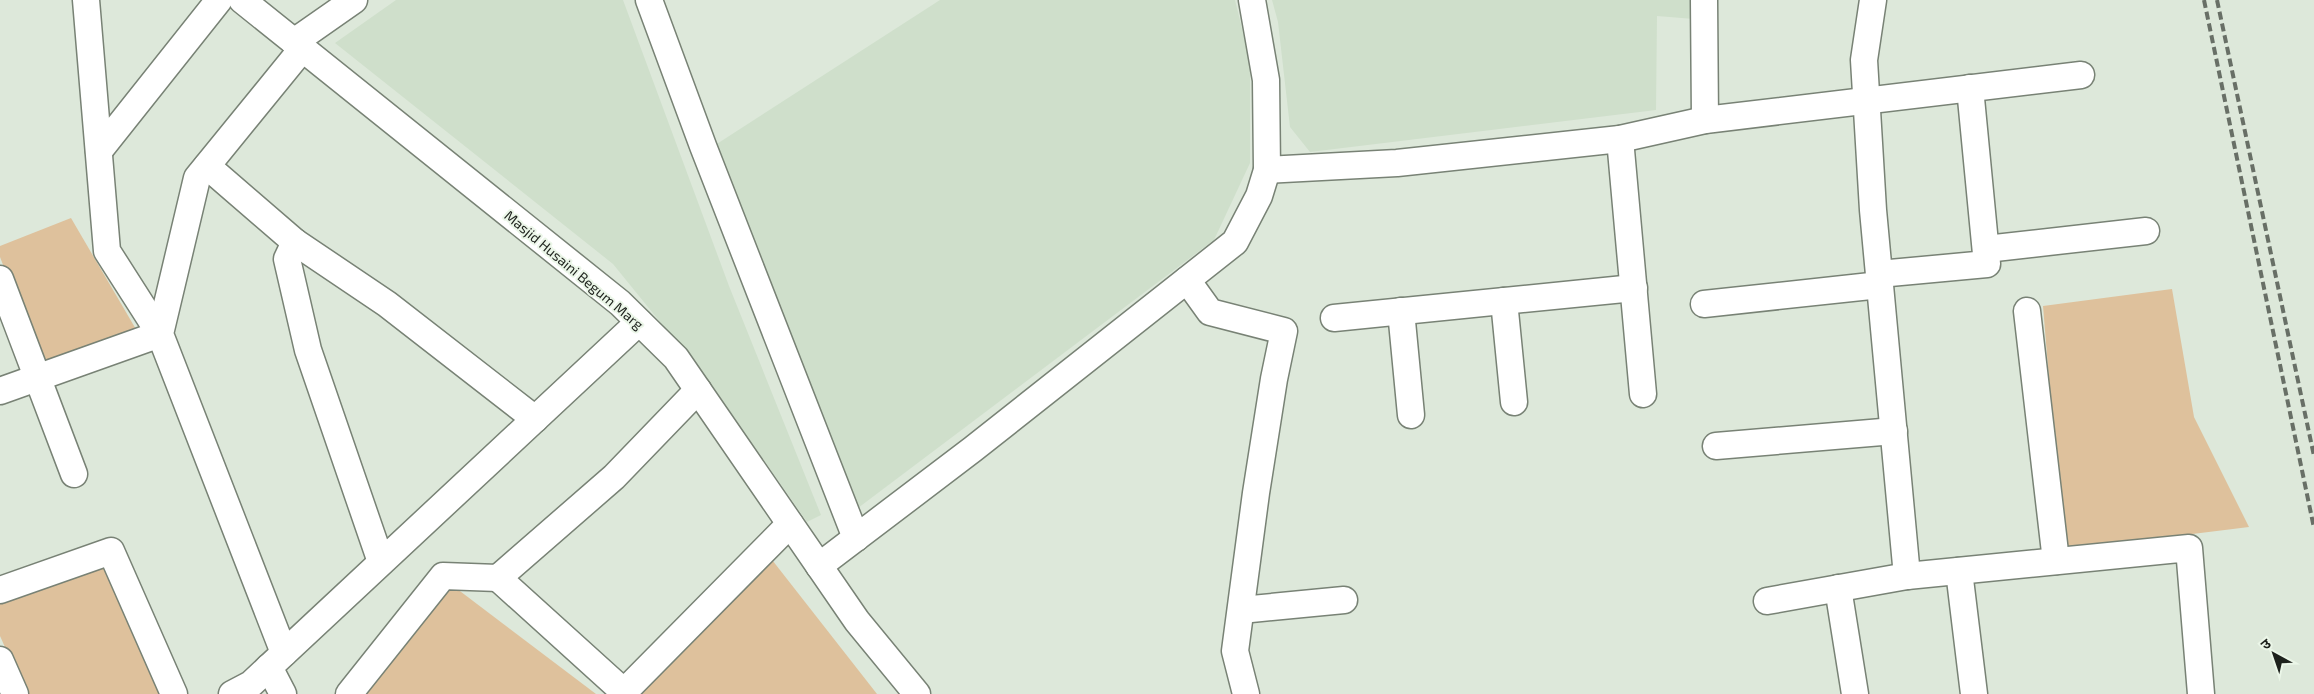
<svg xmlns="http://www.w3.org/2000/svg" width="2314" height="694" font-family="'Exo 2','Noto Sans Devanagari',sans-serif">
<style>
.built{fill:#cfdfcb}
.green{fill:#dec19c}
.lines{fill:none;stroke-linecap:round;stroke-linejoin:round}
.minor-casing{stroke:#788275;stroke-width:29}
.minor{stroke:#fff;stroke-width:26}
.rail{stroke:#686f66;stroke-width:4;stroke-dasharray:8 4;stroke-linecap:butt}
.labels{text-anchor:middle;stroke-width:4;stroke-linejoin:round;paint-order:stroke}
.street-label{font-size:14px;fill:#1d211c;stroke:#ebf6e8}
</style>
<rect width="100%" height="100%" fill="#dde8da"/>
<g class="built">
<path d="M396,0h227l106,286 92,229 -14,7 -94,-135 -100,-123 -278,-221z"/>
<path d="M940,0h295l15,61v102l-36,77 -360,271 -145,-362z"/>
<path d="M1272,0h422v19l-37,-3 -1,94 -346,42 -20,-25 -12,-105z"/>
</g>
<g class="green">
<path d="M71,218l66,113 -95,35 -42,-109v-11z"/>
<path d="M2172,289l22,128 55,110 -186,23 -20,-244z"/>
<path d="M769,556l108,138h-249z"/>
<path d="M107,563l55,131h-136l-26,-58v-35z"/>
<path d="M448,582l148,112h-236z"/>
</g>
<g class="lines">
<defs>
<g id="minor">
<path d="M242,0l378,303 56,55 181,263 60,73"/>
<path d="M649,0l54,146 153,392"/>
<path d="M1704,0l1,120"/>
<path d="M1873,0l-9,60 9,150 34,366"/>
<path d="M294,42l60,-42"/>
<path d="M1620,139l23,255"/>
<path d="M99,151l120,-151"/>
<path d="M207,166l88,76 -8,17 21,91 73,212"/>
<path d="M1267,170l130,-7 223,-24 85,-19 376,-45"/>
<path d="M295,242l92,62 148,115"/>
<path d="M1986,249l160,-18"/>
<path d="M1879,274l108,-10 -17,-176"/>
<path d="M0,279l74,195"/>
<path d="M1187,280l23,32 74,19 -10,48 -18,114 -21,158 11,43"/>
<path d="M1504,301l10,101"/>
<path d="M1704,304l176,-19"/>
<path d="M1401,311l10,104"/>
<path d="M2027,311l29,250"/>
<path d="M1334,318l300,-30"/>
<path d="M0,391l160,-57 -53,-83 -21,-251"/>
<path d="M1716,446l178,-15"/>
<path d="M819,566l154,-117 262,-207 24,-46 8,-26 -1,-90 -14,-80"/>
<path d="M1959,571l15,123"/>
<path d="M498,578l126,114 166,-168"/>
<path d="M1838,588l17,106"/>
<path d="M0,590l111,-39 63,143"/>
<path d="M1767,601l140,-25 282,-28 12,146"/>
<path d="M1241,610l103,-10"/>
<path d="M284,653l-124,-319 37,-156 105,-129"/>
<path d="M0,660l15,34"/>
<path d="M269,667l14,27"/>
<path d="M232,694l19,-10 388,-362"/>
<path d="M349,694l94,-118 55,2 116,-101 84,-87"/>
</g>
</defs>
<use href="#minor" class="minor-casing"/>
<use href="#minor" class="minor"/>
<g class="rail">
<path d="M2204,0l110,528"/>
<path d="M2217,0l97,456"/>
</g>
</g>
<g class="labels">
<g class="street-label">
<text transform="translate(574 270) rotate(40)" y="5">Masjid Husaini Begum Marg</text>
</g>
</g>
<g transform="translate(2274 654) rotate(320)" stroke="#ebf6e8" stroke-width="4" paint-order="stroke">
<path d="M0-4L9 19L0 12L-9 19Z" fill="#1d211c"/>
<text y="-8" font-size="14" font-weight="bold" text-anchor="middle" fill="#1d211c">उ</text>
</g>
</svg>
